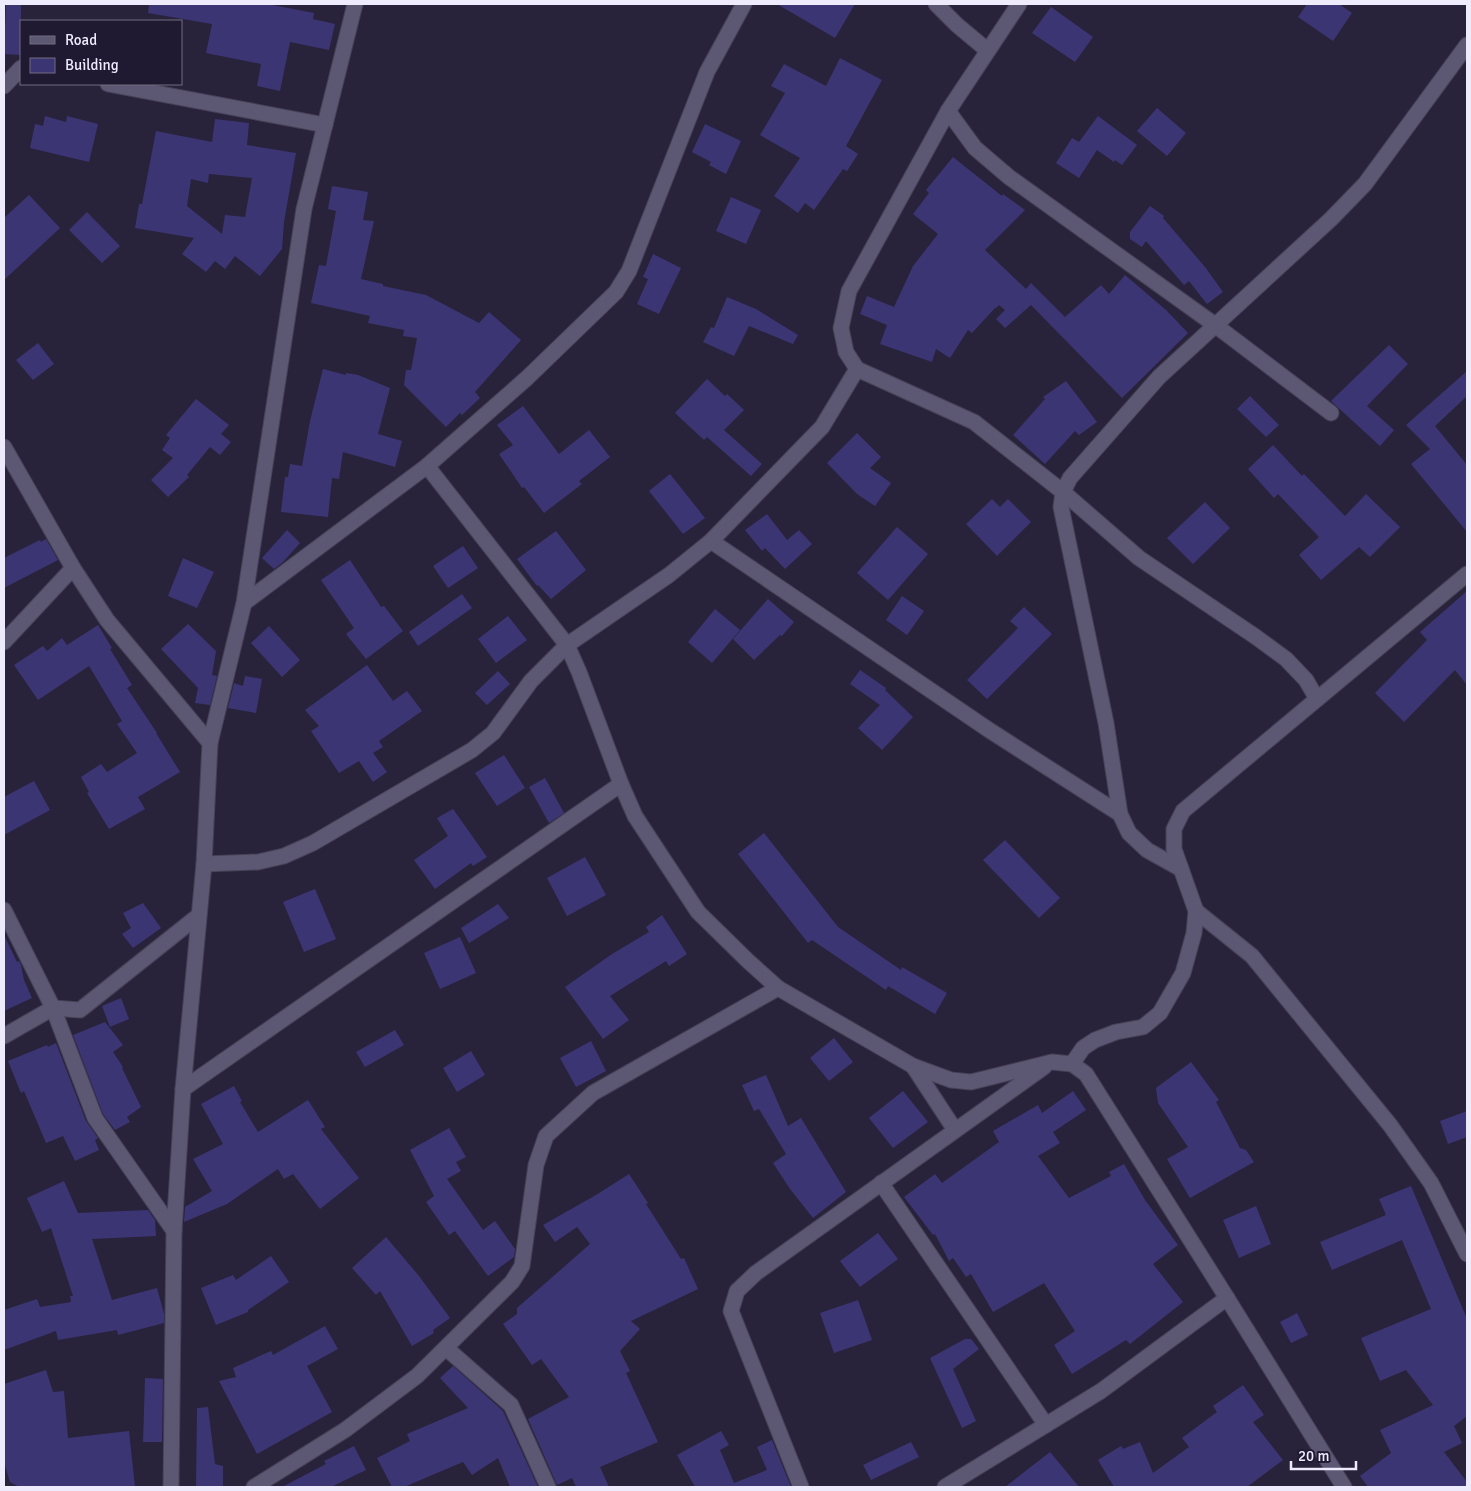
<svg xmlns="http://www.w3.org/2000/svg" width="1471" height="1491" font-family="Signika,sans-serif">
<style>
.building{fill:#3c3573;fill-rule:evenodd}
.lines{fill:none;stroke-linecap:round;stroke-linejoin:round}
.street-casing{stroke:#464156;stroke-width:17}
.street{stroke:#5c5773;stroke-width:15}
</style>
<rect width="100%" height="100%" fill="#28233b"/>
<g class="building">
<path d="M6,4h15v51l-17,-1z"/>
<path d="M149,4h118l47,9 -1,6 22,5 -6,26 -39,-8 -10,49 -23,-5 4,-22 -55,-11 6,-29 -64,-11z"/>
<path d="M777,4h78l-20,34z"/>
<path d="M1307,4h32l13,9 -19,28 -35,-24z"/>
<path d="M1051,7l42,30 -18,25 -43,-29z"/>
<path d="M840,58l42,22 -36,66 12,8 -11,17 -4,-2 -29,41 -9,-7 -7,10 -24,-17 26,-38 -40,-23 25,-42 -14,-7 13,-22 42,22z"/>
<path d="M1157,108l29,25 -19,23 -30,-25z"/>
<path d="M45,116l21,6 1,-6 31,8 -9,38 -59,-14 5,-24 8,2z"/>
<path d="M1098,116l39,29 -15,20 -7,-5 -1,2 -17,-12 -18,28 -23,-15 16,-25 7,4z"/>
<path d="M215,119l34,4 -2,22 49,8 -12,69 -2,27 -22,27 -25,-20 -10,13 -10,-8 -9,11 -24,-18 12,-16 -59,-10 4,-24h3l14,-73 56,11zM209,174l43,4 -7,39 -20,-2 -3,19 -35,-28 4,-27 17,4z"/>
<path d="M705,124l36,17 -15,33 -17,-9 2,-3 -19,-10z"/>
<path d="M953,157l49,39 1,-2 22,16 -40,40 41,39 5,-6 34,34 36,-32 8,9 16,-19 41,35 22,23 -66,65 -91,-93 -26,23 -9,-9 9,-9 -6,-5 -3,3h-1l-23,25 -4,-3 -18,28 -14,-9 -4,13 -52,-18 7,-19 -27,-11 7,-18 27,11 19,-41 25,-32 -25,-20 16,-21 -3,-3z"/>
<path d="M332,186l36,6 -5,28 11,1 -13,58 22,5v2l43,9 53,28 10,-11 32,28 -46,52 5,6 -18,17 -2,-2 -14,14 -42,-42 2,-15h5l6,-32 -14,-2 1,-6 -36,-7 2,-7 -59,-13 8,-38 7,1 10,-55 -8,-2z"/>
<path d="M29,195l31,33 -56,52v-62z"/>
<path d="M731,197l30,13 -15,34 -30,-13z"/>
<path d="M1150,206l14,10 -1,2 42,49 18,25 -16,12 -18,-23 -5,4 -38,-44 -4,6 -12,-8v-7z"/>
<path d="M87,212l33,34 -18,17 -33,-33z"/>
<path d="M653,254l28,14 -22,46 -22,-10 11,-25 -5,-2z"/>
<path d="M727,297l29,12 42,26 -5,9 -44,-18 -15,30 -31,-14 8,-15 3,1z"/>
<path d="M38,343l16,21 -21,16 -17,-20z"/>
<path d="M1389,345l19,19 -41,42 27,24 -14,16 -49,-45z"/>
<path d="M323,369l23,6v-2l12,2 32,13 -12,46 24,7 -7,26 -52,-15 -4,27 -7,-1 -4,39 -47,-5 4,-35h3l2,-13 12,2 8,-45z"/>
<path d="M1467,371v25l-32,30 32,39v67l-56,-68 19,-15 -24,-24z"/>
<path d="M707,379l18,17 2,-2 17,16 -20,20 38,34 -11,12 -44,-39 -3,3 -29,-27z"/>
<path d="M1066,381l31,41 -18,13 -4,-4 -30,33 -32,-29 32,-36 -2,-2z"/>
<path d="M1250,396l29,29 -13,12 -29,-28z"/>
<path d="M196,399l33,26 -8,9 10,8 -11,13 -10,-8 -23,28 2,2 -21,20 -17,-17 22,-22 -11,-8 8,-12 -4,-3z"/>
<path d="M523,406l36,48 30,-24 21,27 -31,24 3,3 -38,29 -20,-26 -2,1 -23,-34 14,-9 -16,-20z"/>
<path d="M857,433l24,24 -11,11 21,15 -16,23 -18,-12 -30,-31z"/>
<path d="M1273,445l29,31 2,-2 41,42 21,-22 34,33 -30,30 -11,-10 -38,33 -22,-25 20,-18 -41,-43 -4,4 -26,-29z"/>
<path d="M670,474l35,44 -22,16 -34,-43z"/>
<path d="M992,499l8,8 8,-8 23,23 -34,34 -31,-32z"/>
<path d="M1205,502l25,26 -37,36 -26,-26z"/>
<path d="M767,514l20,26 12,-10 13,14 -27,25 -20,-21 -3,3 -17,-21z"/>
<path d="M897,527l31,27 -40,46 -31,-27z"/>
<path d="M287,530l13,13 -17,19 -9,7 -12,-11z"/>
<path d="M556,531l30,39 -35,29 -13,-14 -1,1 -20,-27z"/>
<path d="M46,539l12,21 -54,28v-30l36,-18 1,2z"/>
<path d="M463,546l15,22 -30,20 -15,-22z"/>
<path d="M183,558l31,14 -17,36 -29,-12z"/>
<path d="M350,560l31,47 3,-1 19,25 -37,28 -20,-25 8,-6 -33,-48z"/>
<path d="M1467,591v94l-12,-15 -51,52 -29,-29 52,-53 -7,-8z"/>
<path d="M462,594l10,14 -54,38 -9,-14z"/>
<path d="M902,596l22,15 -17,24 -21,-15z"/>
<path d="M768,599l26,23 -12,14 -2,-1 -26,25 -21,-21z"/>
<path d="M1024,607l28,27 -65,65 -20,-19 51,-52 -8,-7z"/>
<path d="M715,609l25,21 -28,33 -24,-21z"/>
<path d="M508,616l19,24 -31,23 -18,-24z"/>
<path d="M188,624l28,27 -4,24 5,1 -7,29 -15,-2 3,-15 -37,-39z"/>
<path d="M98,625l14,23 -2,1 22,36 -5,3 30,45h-1l24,39 -42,25 7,12 -36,20 -22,-36 2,-1 -8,-15 20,-13 6,8 30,-19 -20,-29 5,-3 -33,-55 -51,34 -24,-35 29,-19 4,5 15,-13 5,7z"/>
<path d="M269,626l31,34 -18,17 -31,-34z"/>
<path d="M367,665l26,36 14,-10 15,20 -43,30 4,6 -10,6 14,19 -14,10 -14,-21 -20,12 -28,-42 8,-5 -14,-16z"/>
<path d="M860,670l26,18 -1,2 28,27 -31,33 -24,-22 22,-23 -30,-21z"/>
<path d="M498,671l12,13 -23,21 -12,-12z"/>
<path d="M245,676l17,3 -6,34 -28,-5 6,-25 9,3z"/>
<path d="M504,755l21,33 -28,18 -22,-33z"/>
<path d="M545,778l19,35 -15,10 -20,-36z"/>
<path d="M34,781l16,29 -46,25v-38z"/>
<path d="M453,809l34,48 -14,9 -2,-3 -36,26 -21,-29 34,-24 -11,-18z"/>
<path d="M764,833l74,94 63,43 1,-3 45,26 -12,21 -47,-28 -2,4 -74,-50 -4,3 -70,-89z"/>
<path d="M1005,840l55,58 -21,20 -56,-58z"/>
<path d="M585,857l21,38 -39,21 -20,-38z"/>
<path d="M315,889l21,50 -32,13 -21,-50z"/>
<path d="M143,903l18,25 -28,20 -11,-14 9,-6 -8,-15z"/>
<path d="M498,904l11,14 -40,25 -8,-15z"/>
<path d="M662,915l25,39 -18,12 -3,-5 -56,35 19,24 -26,19 -38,-52 47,-33 37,-22 -3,-5z"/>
<path d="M4,935l13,27 2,-1 2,4 3,15 8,18 -28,13z"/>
<path d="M460,937l16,36 -36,16 -16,-36z"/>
<path d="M121,998l8,21 -19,8 -8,-21z"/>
<path d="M105,1022l18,23 -10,7 10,15 -1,1 19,39 -14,10 3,5 -15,8 -12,-16 -30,-79z"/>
<path d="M395,1030l9,15 -39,22 -9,-15z"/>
<path d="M834,1038l19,24 -24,19 -19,-23z"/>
<path d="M591,1041l15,30 -30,16 -16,-29z"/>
<path d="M56,1043l30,78 12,17 -3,2 4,10 -24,11 -12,-25 -17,7 -22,-52 -3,2 -13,-32 39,-16 1,2z"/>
<path d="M471,1051l14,24 -28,17 -14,-24z"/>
<path d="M1191,1062l28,38 -3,2 24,46 6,2 8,12 -64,36 -23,-39 21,-12 -30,-44 -2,-15z"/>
<path d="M766,1075l22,51 13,-8 45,74 -33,26 -23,-29 -17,-26 13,-9 -27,-45 -5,2 -12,-26z"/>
<path d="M234,1086l8,15 -2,1 18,30 50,-32 17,27 -4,2 38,49 -39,31 -27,-35 -9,5 -6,-10 -51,35 -43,18 1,-15 27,-16 -19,-32 30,-15 -22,-40z"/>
<path d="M903,1091l25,31 -35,26 -24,-30z"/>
<path d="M1073,1091l13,19 -33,22 7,11 -22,13 31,42 42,-22 -2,-4 15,-8 21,36 33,45 -25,19 30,38 -53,42 -4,-4 -54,34 -18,-29 21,-14 -31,-48 -51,29 -22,-38 -5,3 -13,-19 -4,3 -14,-27 -2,1 -29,-38 31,-23 7,9 57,-41 -6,-11 45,-26 4,8z"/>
<path d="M1467,1111v26l-19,7 -8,-23z"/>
<path d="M449,1128l17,29 -10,5 5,9 -14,8 36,51 12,-9 20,28 -1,8 -26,19 -33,-45 -6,4 -23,-33 8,-6 -24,-46z"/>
<path d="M629,1174l19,29 -2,1 35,55 3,-1 14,31 -67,32 9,8 -20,22 10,20 -4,2 32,69 -58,25 9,20h-33l-4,-9 -15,7 -29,-66 41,-22 -28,-38 -9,6 -29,-41 14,-10v-6l73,-64 -13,-17 -22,15 -12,-17 53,-30z"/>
<path d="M64,1181l14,32 70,-3 7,10 1,16 -64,3 20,61 45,-12 7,26v9l-46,12 -1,-5 -59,10 -2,-9 -52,19v-40l33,-11 3,8 31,-5 -1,-6h3l-22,-68 -9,4 -15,-34z"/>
<path d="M1411,1186l56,133v97l-13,10 8,17 -18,9 23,30v5h-99l-8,-11 31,-23 -11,-23 53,-25 -27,-35 -26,11 -19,-43 70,-29 -29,-69 -70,30 -12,-28 66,-27 -7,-16z"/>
<path d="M1256,1206l15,38 -32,14 -16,-38z"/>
<path d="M878,1233l20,26 -38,28 -20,-26z"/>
<path d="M386,1237l33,39 31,42 -17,12 1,3 -22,13 -32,-55 -4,4 -24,-27z"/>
<path d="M271,1256l18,26 -41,28v2l-32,13 -15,-37 32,-13 3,5z"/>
<path d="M858,1300l14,40 -38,13 -14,-40z"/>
<path d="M1297,1313l11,22 -17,8 -11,-21z"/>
<path d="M325,1326l13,23 -31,17 25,46 -75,42 -38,-73 17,-4 -3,-9 38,-17 2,4z"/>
<path d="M965,1339h6l8,10 -26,20 23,52 -14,7 -32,-70z"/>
<path d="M453,1366l50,45 35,76h-28l-12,-29 -26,17 -9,-13 -59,25h-12l-15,-29 33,-17 -3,-7 61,-26 -28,-30z"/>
<path d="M46,1370l7,22 11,-1 4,47 61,-7 6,56h-116l-9,-5 -6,-20v-78z"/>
<path d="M145,1378l18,1 -1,63h-19z"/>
<path d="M1243,1385l21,30 -11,7 30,38 -36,27h-133l-16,-27 23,-14 2,3 17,-7 13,31 36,-26 -7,-9 35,-26 -4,-6z"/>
<path d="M208,1407l7,57 8,2v21h-27l1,-79z"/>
<path d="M721,1431l8,14 -9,5 14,33 33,-13 -10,-23 15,-7 19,47h-96l-18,-32z"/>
<path d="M911,1442l8,15 -48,23 -8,-15z"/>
<path d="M354,1446l12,24 -35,17h-49l44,-23 -2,-3z"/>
<path d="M1050,1452l29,35h-74z"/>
</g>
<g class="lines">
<defs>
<g id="street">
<path d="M936,4l21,21 30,25"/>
<path d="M1019,4l-71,107 -99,180 -8,37 5,24 11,17 117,53 89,70 76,66 117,79 30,22 20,21 11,19"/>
<path d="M108,84l217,41"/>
<path d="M4,86l17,-18"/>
<path d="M948,111l27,37 34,29 206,148 116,88"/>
<path d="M4,447l69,121 34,52 103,123"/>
<path d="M427,466l140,179 12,27 42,112 14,32 63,96 50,49 30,27 135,78 38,14 20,2 81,-20 20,2 14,10 141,224 117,189"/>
<path d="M711,541l278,189 131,84"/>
<path d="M244,603l183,-137 100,-88 59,-57 30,-29 13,-21 78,-199 37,-68"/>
<path d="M4,642l69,-74"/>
<path d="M204,864l54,-2 26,-6 29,-13 159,-93 21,-17 38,-52 36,-36 102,-70 42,-34 111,-114 35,-58"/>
<path d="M1181,869l-34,-19 -18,-17 -9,-19 -14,-91 -45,-216 2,-15 7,-14 89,-101 172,-158 34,-35 102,-139"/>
<path d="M4,910l49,98 42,110 79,113"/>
<path d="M1196,911l56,45 138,169 41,58 36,71"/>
<path d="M4,1036l49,-28 27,2 118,-94"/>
<path d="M1072,1064l11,-16 12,-8 21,-8 27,-5 17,-14 23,-40 11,-40 2,-22 -22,-62v-20l9,-18 284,-237"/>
<path d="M913,1066l42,64"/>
<path d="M183,1089l438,-305"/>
<path d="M881,1183l165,242"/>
<path d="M446,1348l65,57 37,82"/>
<path d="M171,1487l3,-256 9,-142 21,-225 6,-121 34,-140 60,-394 51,-205"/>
<path d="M254,1487l91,-57 72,-54 95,-94 10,-16 14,-101 10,-29 47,-43 185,-105"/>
<path d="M801,1487l-70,-176 6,-20 19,-18 288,-206"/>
<path d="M945,1487l156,-96 126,-93"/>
</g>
</defs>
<use href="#street" class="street-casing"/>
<use href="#street" class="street"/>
</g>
<rect width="1471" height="1491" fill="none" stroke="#eeecfc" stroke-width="10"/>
<rect x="20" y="20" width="162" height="65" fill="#1f1931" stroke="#726d82"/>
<rect x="30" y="36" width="25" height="8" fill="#5c5773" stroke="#726d82"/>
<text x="65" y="45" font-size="15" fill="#eeecfc">Road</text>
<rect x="30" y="58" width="25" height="15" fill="#3c3573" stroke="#726d82"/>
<text x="65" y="70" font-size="15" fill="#eeecfc">Building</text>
<path d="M1291 1461v8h65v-8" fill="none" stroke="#eeecfc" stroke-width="2.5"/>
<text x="1298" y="1461" font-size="15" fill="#eeecfc" stroke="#1f1931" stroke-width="4" paint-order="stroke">20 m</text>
</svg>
